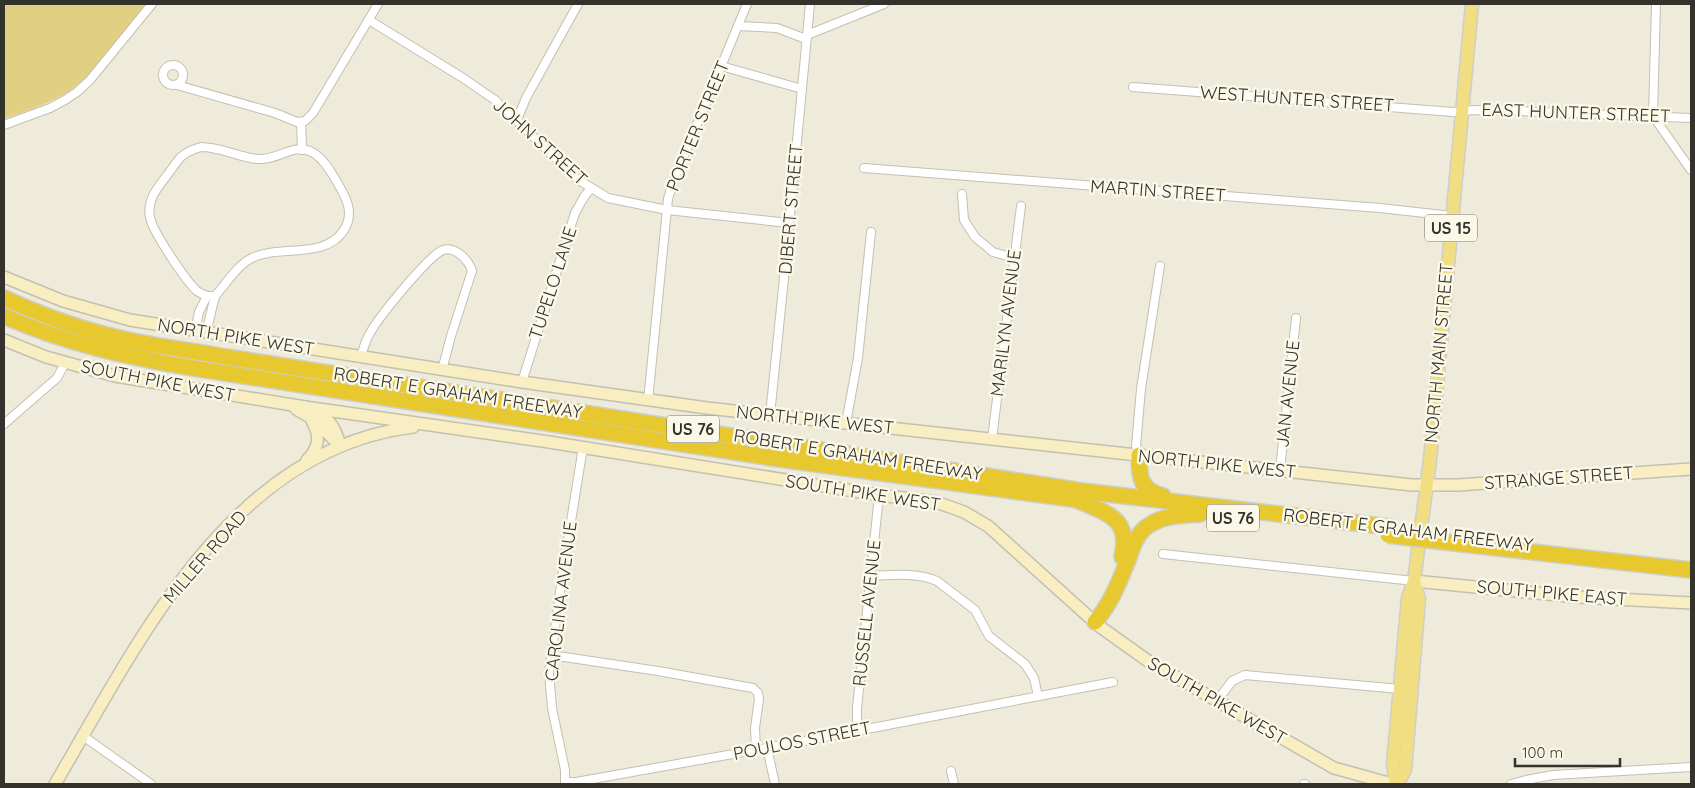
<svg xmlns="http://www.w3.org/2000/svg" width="1695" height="788" font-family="Quicksand,sans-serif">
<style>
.green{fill:#e1cf82}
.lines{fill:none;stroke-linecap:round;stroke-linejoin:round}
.street-casing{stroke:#c3c0b1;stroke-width:10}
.secondary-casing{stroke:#c3c0b1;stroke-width:14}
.primary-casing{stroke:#cececc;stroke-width:15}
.highway-casing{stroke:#cececc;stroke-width:18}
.street{stroke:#fff;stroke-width:8}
.secondary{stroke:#f8eec1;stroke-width:11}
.primary{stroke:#f1de82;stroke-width:12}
.highway{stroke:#e7c82f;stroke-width:15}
.highway-bridge-casing{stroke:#cececc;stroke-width:18;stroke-linecap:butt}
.highway-bridge{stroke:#e7c82f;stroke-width:15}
.labels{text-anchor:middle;stroke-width:5;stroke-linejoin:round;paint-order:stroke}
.shield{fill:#fbf8e8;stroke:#6f6d64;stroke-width:1}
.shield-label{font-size:16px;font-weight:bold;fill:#33322c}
.street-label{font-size:18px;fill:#33322c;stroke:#fbf8e8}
</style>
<rect width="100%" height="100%" fill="#eeebdb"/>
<path class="green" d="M4,4h144c-25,31 -52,73 -87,92 -18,10 -38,16 -57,23z"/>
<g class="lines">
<defs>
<g id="street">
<path d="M1656,4l-3,112 38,54"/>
<path d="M369,20l94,58 32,22 82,79 31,19 59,12 122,13"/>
<path d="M738,26l39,2 29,11"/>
<path d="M807,35l77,-31"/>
<circle cx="173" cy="75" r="10"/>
<path d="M721,66l81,23"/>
<path d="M177,85l98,28 22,9 8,-1 8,-8 65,-109"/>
<path d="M1133,87l320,25 19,-2 46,1 173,7"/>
<path d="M517,120l9,-22 52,-94"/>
<path d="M301,122l1,28"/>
<path d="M4,125l46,-17 15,-8 12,-8 13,-12 62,-76"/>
<path d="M201,147c19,0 37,10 56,12 12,1 21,-4 33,-8 22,-7 34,9 44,26 10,17 22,34 10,53 -19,30 -63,14 -92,28 -15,7 -25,25 -37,38 -7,1 -12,-1 -18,-5 -11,-10 -45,-60 -47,-74 -4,-19 11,-33 21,-47 3,-4 6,-9 10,-13 5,-5 13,-8 20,-10z"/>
<path d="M864,168l516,40 72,8"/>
<path d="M962,194l2,26 11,17 18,15 21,6"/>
<path d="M195,331l4,-19 8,-16"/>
<path d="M206,333l9,-37"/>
<path d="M361,357c2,-8 4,-15 8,-22 8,-16 59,-79 74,-85 13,-4 26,11 29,21l-21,65 -9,34"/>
<path d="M522,382l53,-169 9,-16 7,-9"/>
<path d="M648,401l20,-202 5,-17 74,-178"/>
<path d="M770,415l14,-137 26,-274"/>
<path d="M846,423l12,-65 13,-126"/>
<path d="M4,424l53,-46 8,-15"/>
<path d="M992,439l29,-233"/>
<path d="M1139,455l-3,-9 5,-57 19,-123"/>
<path d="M1280,470l16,-152"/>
<path d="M1163,554l251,27"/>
<path d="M871,576c21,-1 46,-4 66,5l38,29 14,26 36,28 9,14 4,18"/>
<path d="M551,655l107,16 95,17 5,5 1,6 -4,29 1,22"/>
<path d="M1217,701l15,-20 13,-6 155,14"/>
<path d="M857,731v-23l22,-213"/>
<path d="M83,736l68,48"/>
<path d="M767,748l8,36"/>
<path d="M951,771l3,13"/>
<path d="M566,782h10l191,-34 346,-66"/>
<path d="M565,784v-14l-13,-62 -3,-36 14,-101 20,-124"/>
<path d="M1304,784h1"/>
<path d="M1511,784l15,-4 27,-5 138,-8"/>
</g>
<g id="secondary">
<path d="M4,277l59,24 67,19 392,62 185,26 705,77h46l233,-16"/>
<path d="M4,340l42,17 69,19 190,31c22,7 30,18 35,39"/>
<path d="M305,407l244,35 330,53 57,7 28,10 24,14 111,100 49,35 186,107 58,16"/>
<path d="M296,409l19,11 25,26"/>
<path d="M307,460c12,-12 14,-24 5,-39"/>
<path d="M1414,581l163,16 114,6"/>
<path d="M55,784c83,-141 175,-335 358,-357"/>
</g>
<g id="primary">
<path d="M1396,784l-3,-19 15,-167 6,-17 16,-121 42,-456"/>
<path d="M1397,784l8,-14 14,-171 -5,-18"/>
</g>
<g id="highway">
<path d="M4,298c39,18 81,33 124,42 32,7 66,11 98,17l856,134 308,36"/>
<path d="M4,316c60,27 124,41 189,52l579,90 315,43"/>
<path d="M1139,455c0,22 1,35 24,41"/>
<path d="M1077,500c31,14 54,18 45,57"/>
<path d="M1454,543l237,27"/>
<path d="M1095,622c14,-16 23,-37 31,-57 7,-17 9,-32 25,-41 15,-9 33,-9 49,-10"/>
</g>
</defs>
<use href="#street" class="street-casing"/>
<use href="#secondary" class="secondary-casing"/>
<use href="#primary" class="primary-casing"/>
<use href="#highway" class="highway-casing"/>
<use href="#street" class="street"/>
<use href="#secondary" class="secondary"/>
<use href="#primary" class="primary"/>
<use href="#highway" class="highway"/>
<defs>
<path id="highway-bridge" d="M1388,535l66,8"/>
</defs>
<use href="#highway-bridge" class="highway-bridge-casing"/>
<use href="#highway-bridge" class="highway-bridge"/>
</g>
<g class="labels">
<g class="shield">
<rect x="1425" y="214.5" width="52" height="27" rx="4"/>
<rect x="667" y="415.5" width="52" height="27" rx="4"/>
<rect x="1207" y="504.5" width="52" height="27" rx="4"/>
</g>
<g class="shield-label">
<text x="1451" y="234">US 15</text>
<text x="693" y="435">US 76</text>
<text x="1233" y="524">US 76</text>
</g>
<g class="street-label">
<text transform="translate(1297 99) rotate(4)" y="6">WEST HUNTER STREET</text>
<text transform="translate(1576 113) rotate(2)" y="6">EAST HUNTER STREET</text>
<text transform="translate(698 126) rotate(-68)" y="6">PORTER STREET</text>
<text transform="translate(540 142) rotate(42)" y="6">JOHN STREET</text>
<text transform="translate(1158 191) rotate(4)" y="6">MARTIN STREET</text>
<text transform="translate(791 209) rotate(-85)" y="6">DIBERT STREET</text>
<text transform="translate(553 283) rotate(-72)" y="6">TUPELO LANE</text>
<text transform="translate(1006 323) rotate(-83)" y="6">MARILYN AVENUE</text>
<text transform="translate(236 337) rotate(9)" y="6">NORTH PIKE WEST</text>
<text transform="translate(1439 353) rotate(-85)" y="6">NORTH MAIN STREET</text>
<text transform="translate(158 381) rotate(11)" y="6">SOUTH PIKE WEST</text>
<text transform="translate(458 393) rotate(9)" y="6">ROBERT E GRAHAM FREEWAY</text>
<text transform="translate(1288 394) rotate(-84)" y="6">JAN AVENUE</text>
<text transform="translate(815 420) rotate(6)" y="6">NORTH PIKE WEST</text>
<text transform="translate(858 455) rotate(9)" y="6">ROBERT E GRAHAM FREEWAY</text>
<text transform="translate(1217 464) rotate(6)" y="6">NORTH PIKE WEST</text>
<text transform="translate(1559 478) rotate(-4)" y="6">STRANGE STREET</text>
<text transform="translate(863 493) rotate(9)" y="6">SOUTH PIKE WEST</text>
<text transform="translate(1408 530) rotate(7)" y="6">ROBERT E GRAHAM FREEWAY</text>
<text transform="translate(205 557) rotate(-49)" y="6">MILLER ROAD</text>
<text transform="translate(1552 593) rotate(5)" y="6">SOUTH PIKE EAST</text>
<text transform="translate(561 601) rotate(-83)" y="6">CAROLINA AVENUE</text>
<text transform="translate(867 613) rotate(-84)" y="6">RUSSELL AVENUE</text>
<text transform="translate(1217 701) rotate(30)" y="6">SOUTH PIKE WEST</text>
<text transform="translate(802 741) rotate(-11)" y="6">POULOS STREET</text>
</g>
</g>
<rect width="1695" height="788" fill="none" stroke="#33322c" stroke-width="10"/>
<path d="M1515 758v8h105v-8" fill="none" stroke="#33322c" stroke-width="2.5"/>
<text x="1522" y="758" font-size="15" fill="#33322c" stroke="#fbf8e8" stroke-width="4" paint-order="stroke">100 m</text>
</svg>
